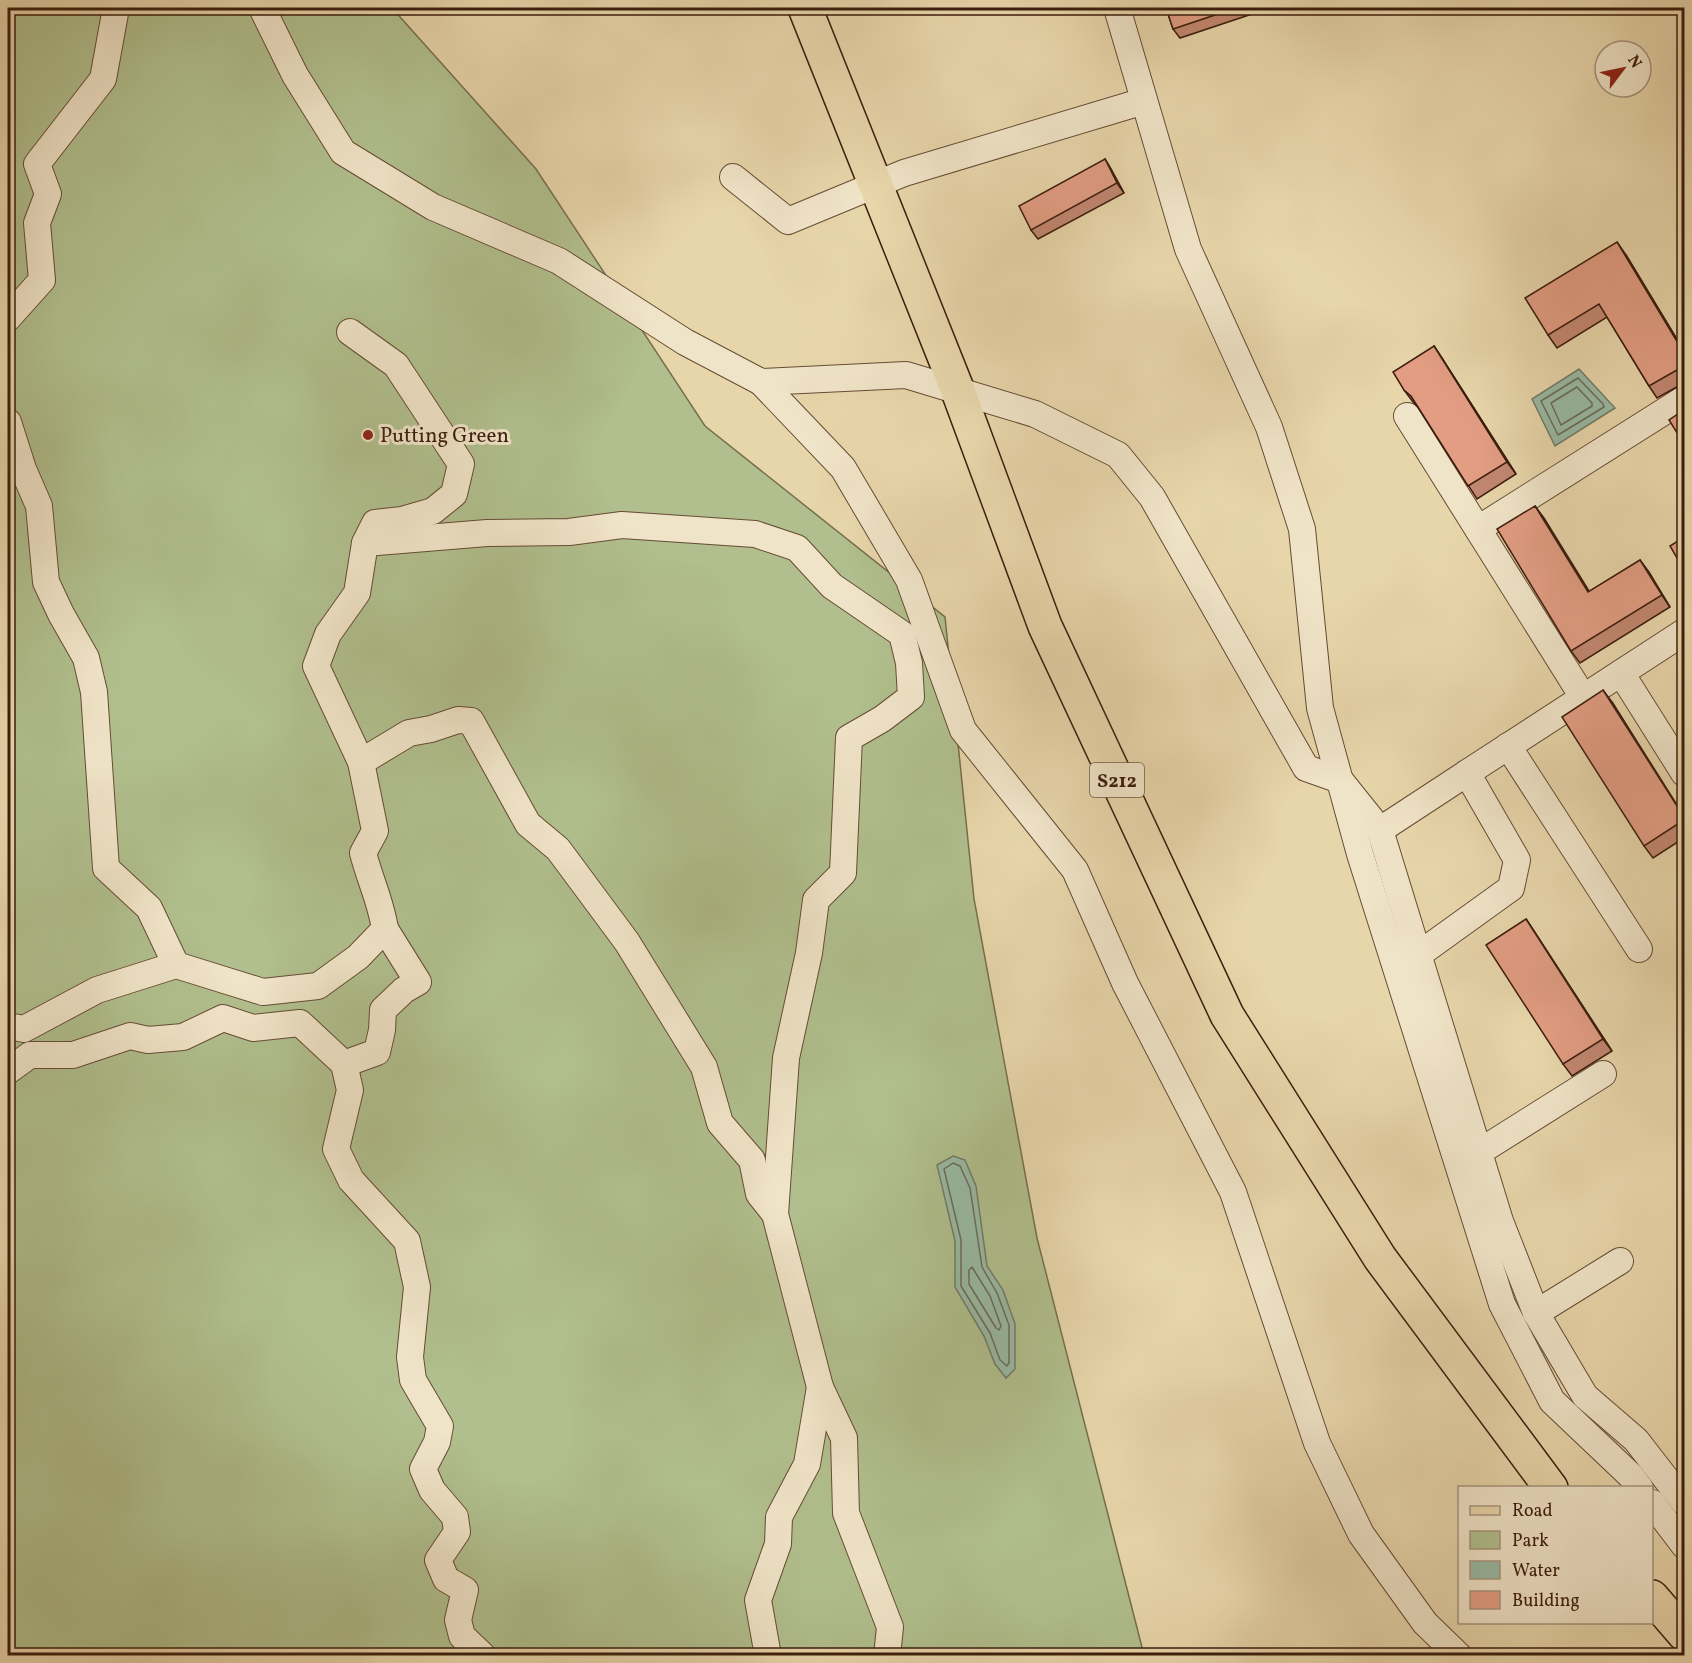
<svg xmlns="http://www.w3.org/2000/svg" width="1692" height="1663" font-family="Vollkorn,serif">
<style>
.green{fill:#b0bf8d;stroke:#766e4d;stroke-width:1.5}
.water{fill:#98baa4;stroke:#737b68;stroke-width:1.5}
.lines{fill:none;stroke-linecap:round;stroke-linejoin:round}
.shore{stroke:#6a6c58;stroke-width:1.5}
.minor-casing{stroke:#664b34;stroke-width:28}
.major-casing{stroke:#3b1d0d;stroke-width:36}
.minor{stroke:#f0e4c8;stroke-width:26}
.major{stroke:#e8d6ab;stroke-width:33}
.wall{fill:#c28771;stroke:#3b1d0d;stroke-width:1.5}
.shaded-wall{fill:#9e6e5c;stroke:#3b1d0d;stroke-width:1.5}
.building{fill:#e29d83;stroke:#3b1d0d;stroke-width:1.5}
.poi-dot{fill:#8f2418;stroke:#f0e4c8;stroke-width:2}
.labels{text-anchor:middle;stroke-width:6;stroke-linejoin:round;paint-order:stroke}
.shield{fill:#f0e4c8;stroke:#715945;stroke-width:1.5}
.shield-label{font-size:20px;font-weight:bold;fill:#3b1d0d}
.poi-label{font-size:21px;fill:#3b1d0d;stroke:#f0e4c8;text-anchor:start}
</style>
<rect width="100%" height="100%" fill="#e8d6ab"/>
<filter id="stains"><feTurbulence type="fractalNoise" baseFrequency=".00333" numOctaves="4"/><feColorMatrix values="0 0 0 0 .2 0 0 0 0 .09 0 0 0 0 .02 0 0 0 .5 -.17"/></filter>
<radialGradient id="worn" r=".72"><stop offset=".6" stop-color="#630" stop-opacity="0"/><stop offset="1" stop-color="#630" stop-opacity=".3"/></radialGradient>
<path class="green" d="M8,8h384l144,161 169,257 240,191 29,282 63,339 107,417 -1136,1z"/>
<g class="water">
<path d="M1579,369l36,39 -60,38 -23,-47z"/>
<path d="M953,1156l12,4 11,26 11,80 16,24 12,34v45l-9,9 -11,-14 -11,-28 -29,-49v-46l-18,-76z"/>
</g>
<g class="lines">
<g class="shore">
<path d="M1578,378l25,26 1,3 -46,28 -17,-34z"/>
<path d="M1577,387l15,16v3l-31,19 -10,-22z"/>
<path d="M953,1163l7,3 10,22 12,79 15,26 12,32v38l-2,3 -7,-6 -10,-27 -29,-47v-46l-17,-71z"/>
<path d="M972,1267l18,29 11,30 -2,4 -3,-2 -27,-44v-14z"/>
</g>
<defs>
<g id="minor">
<path d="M262,8l33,67 48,77 90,55 126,54 126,81 76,40 145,-7 129,39 83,41 34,42 154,271 34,12 40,50 120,391 36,92 49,83 51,44 48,62"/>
<path d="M1117,8l71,241 81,178 33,102 18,179 40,146 142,450 50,97 79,75 9,12"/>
<path d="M733,177l55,44 116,-48 240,-72"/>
<path d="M8,318l34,-38 -5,-57 11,-29 -11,-30 66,-85 13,-71"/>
<path d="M350,332l46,33 65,99 -7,30 -21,17 -31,9 -27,3 -10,20"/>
<path d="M761,382l82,86 66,112 54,150 112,140 50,113 108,209 84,251 44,91 64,89 34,33"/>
<path d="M1407,416l176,281"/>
<path d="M8,422l15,47 16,37 7,76 15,32 25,44 8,34 12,176 43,40 27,57"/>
<path d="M1478,529l206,-130"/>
<path d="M1621,673l63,100"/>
<path d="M1508,746l131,203"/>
<path d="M361,762l48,-29 22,-4 27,-9 13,1 57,103 30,25 69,93 77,125 16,56 32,37 7,34 16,20"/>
<path d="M1380,830l87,-57"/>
<path d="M1418,955l93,-67 6,-28 -50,-87 217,-141"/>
<path d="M8,1026l16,3 73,-39 79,-25 87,27 55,-6 40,-29 27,-28c-4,-27 -15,-49 -22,-76l12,-22 -14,-69 -45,-96 12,-32 29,-41 8,-50 122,-10 82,-1 53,-7 133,9 42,14 35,38 70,48 7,29 2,34 -29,22 -33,19 -6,135 -27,27 -7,53 -23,105 -11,156 45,173 24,51 2,75 44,114 -3,29"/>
<path d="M344,1064l33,-12 5,-22 1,-20 21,-20 14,-8 -33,-53"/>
<path d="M8,1071l22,-16h43l57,-19 18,4 35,-3 40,-19 30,10 47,-5 44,41 6,26 -14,59 15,31 56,61 10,46 -7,70 3,23 27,46 -3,16 -14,27 9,21 23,27 2,15 -19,28 8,19 19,11 -7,30 4,16 21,20"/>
<path d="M1479,1152l124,-78"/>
<path d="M1536,1313l84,-52"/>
<path d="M1652,1503l32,42"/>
<path d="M768,1656l-10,-56 20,-56 1,-27 28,-53 13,-77"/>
</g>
<g id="major">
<path d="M805,8l153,383 87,235 182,389 153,243 171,230"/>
<path d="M1652,1597l32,37"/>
</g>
</defs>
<use href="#minor" class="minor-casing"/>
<use href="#major" class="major-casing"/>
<use href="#minor" class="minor"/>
<use href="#major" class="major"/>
</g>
<g class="wall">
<path d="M1166,8h104l-90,30 -7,-9z"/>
<path d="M1105,159l6,10 13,24 -86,46 -7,-9z"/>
<path d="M1626,255l58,96v32l-27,15 -8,-12 -42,-69 -50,31 -9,-13z"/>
<path d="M1434,346l82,128 -39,25 -59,-92 -5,-5 -9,-12z"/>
<path d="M1535,506l54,86 51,-32 30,47 -90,56 -9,-12z"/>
<path d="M1612,702l72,114v22l-31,20 -9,-12z"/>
<path d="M1526,919l86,132 -40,25 -9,-12z"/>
</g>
<g class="shaded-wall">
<path d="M1105,159l6,10 13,24 -7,-10z"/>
<path d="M1617,242l9,13 58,96v2z"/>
<path d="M1434,346l8,12 74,116 -9,-12z"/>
<path d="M1535,506l9,12 53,86 -9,-12z"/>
<path d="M1640,560l9,12 21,35 -8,-12z"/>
<path d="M1603,690l9,12 72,115z"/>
<path d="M1526,919l8,12 78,120 -9,-12z"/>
</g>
<g class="building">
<path d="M1166,8h70l-63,21z"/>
<path d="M1105,159l12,24 -86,47 -12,-24z"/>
<path d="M1617,242l67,111v13l-35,20 -50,-82 -51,31 -23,-37z"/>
<path d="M1434,346l73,116 -39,24 -57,-90 -7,-6 -11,-18z"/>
<path d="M1684,410v34l-15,-24z"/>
<path d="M1535,506l53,86 52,-32 22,35 -91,56 -74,-122z"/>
<path d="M1684,537v33l-14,-24z"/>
<path d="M1603,690l81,127v3l-40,26 -82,-129z"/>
<path d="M1526,919l77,120 -40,25 -77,-119z"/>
</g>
<circle class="poi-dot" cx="368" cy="435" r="6"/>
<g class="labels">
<rect class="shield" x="1090" y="763" width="54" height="34" rx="4.5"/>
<g class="shield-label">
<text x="1117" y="787">S212</text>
</g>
<g class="poi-label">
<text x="380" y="442">Putting Green</text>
</g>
</g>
<rect width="1692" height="1663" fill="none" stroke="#e8d6ab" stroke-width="30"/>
<rect x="9" y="9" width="1674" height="1645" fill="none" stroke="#3b1d0d" stroke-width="3"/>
<rect x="15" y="15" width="1662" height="1633" fill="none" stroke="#3b1d0d" stroke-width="1.5"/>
<rect x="1458" y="1486" width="195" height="138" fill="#f0e4c8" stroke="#a8947d" stroke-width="1.5"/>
<rect x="1470" y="1506" width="30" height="9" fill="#e8d6ab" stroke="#a8947d" stroke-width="1.5"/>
<text x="1512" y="1516" font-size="18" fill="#3b1d0d">Road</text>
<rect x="1470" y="1531" width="30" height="18" fill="#b0bf8d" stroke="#a8947d" stroke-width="1.5"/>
<text x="1512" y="1546" font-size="18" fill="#3b1d0d">Park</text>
<rect x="1470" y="1561" width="30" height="18" fill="#98baa4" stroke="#a8947d" stroke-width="1.5"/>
<text x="1512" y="1576" font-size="18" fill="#3b1d0d">Water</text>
<rect x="1470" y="1591" width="30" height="18" fill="#e29d83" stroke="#a8947d" stroke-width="1.5"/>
<text x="1512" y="1606" font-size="18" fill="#3b1d0d">Building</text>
<g transform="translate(1623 69) rotate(58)"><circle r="28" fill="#f0e4c8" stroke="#a8947d" stroke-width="1.5"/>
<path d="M0-4.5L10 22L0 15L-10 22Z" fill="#8f2418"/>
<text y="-9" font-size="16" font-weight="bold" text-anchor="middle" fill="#3b1d0d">N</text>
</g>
<rect width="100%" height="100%" filter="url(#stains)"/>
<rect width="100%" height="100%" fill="url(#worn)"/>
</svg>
